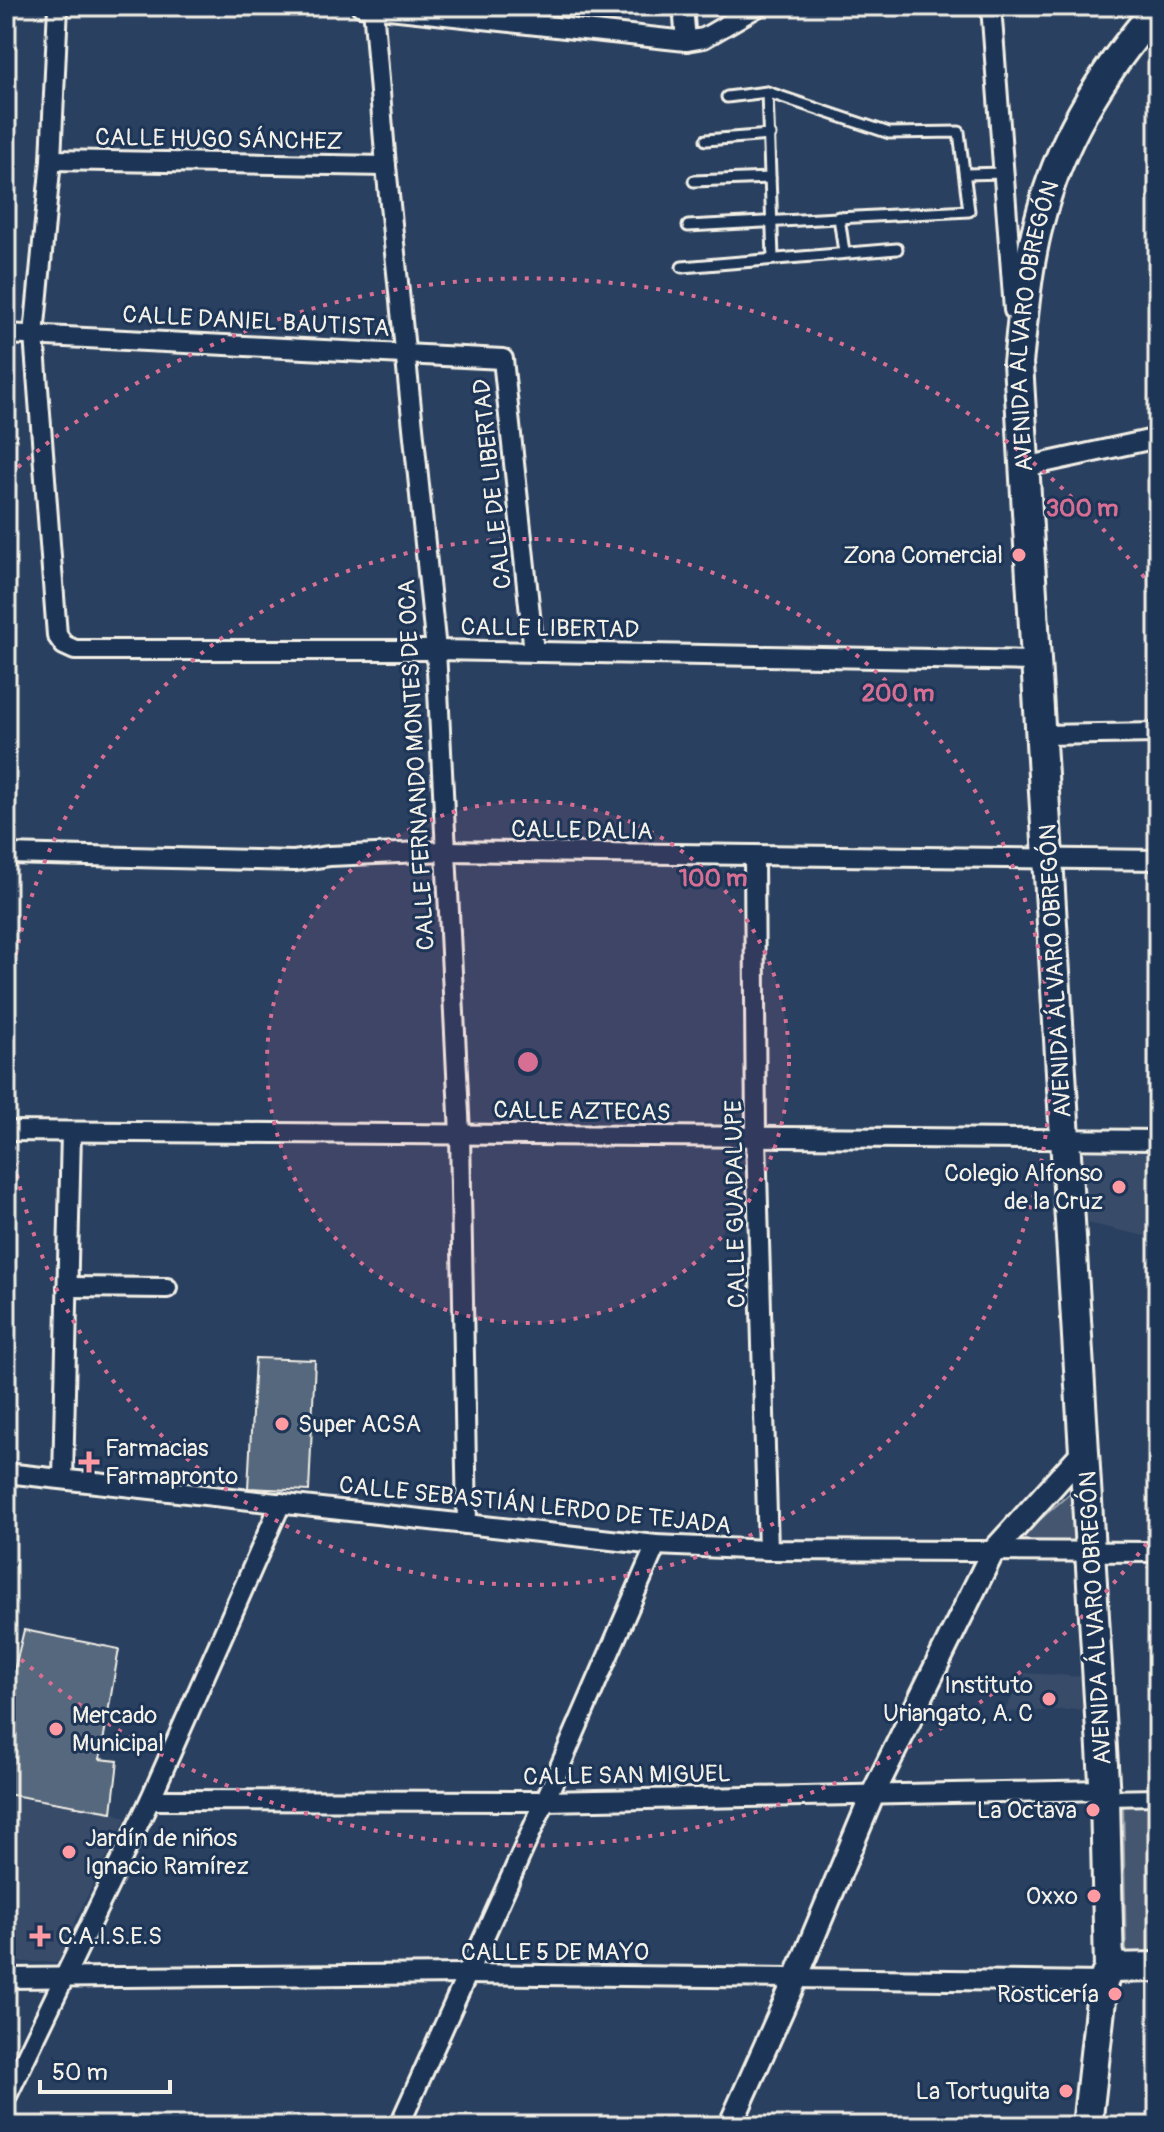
<svg xmlns="http://www.w3.org/2000/svg" width="1164" height="2132" font-family="Pangolin,sans-serif">
<style>
.built{fill:#374c69}
.green{fill:#445771;stroke:#9ca4ac;stroke-width:2}
.building{fill:#56677d;stroke:#f4f1e8;stroke-width:2}
.lines{fill:none;stroke-linecap:round;stroke-linejoin:round}
.service-casing{stroke:#f4f1e8;stroke-width:15}
.pedestrian-casing{stroke:#f4f1e8;stroke-width:20}
.minor-casing{stroke:#f4f1e8;stroke-width:24}
.tertiary-casing{stroke:#f4f1e8;stroke-width:28}
.primary-casing{stroke:#f4f1e8;stroke-width:34}
.service{stroke:#1d3557;stroke-width:9}
.pedestrian{stroke:#1d3557;stroke-width:14}
.minor{stroke:#1d3557;stroke-width:18}
.tertiary{stroke:#1d3557;stroke-width:22}
.primary{stroke:#1d3557;stroke-width:28}
.ring{fill:none;stroke:#d66f93;stroke-width:4;stroke-dasharray:4 8}
.poi-dot{fill:#ff9aa2;stroke:#1d3557;stroke-width:3}
.labels{text-anchor:middle;stroke-width:6;stroke-linejoin:round;paint-order:stroke}
.street-label{font-size:24px;fill:#f4f1e8;stroke:#1d3557}
.poi-label{font-size:24px;fill:#f4f1e8;stroke:#1d3557;text-anchor:end}
.centre{fill:#d66f93;stroke:#1d3557;stroke-width:4}
.ring-label{font-size:24px;text-anchor:middle;font-weight:bold;fill:#d66f93;stroke:#1d3557;stroke-width:6;stroke-linejoin:round;paint-order:stroke}
</style>
<rect width="100%" height="100%" fill="#2a4060"/>
<filter id="ink" filterUnits="userSpaceOnUse"><feTurbulence type="fractalNoise" baseFrequency=".0125" numOctaves="2"/><feDisplacementMap in="SourceGraphic" scale="16" xChannelSelector="R" yChannelSelector="G"/><feConvolveMatrix kernelMatrix="1 2 1 2 8 2 1 2 1" color-interpolation-filters="sRGB"/></filter>
<g filter="url(#ink)">
<g class="built">
<path d="M1149,1006h9v122h-11z"/>
<path d="M1158,1151v88l-75,-17 -5,-70z"/>
<path d="M1025,1673l61,4 2,32 -84,3 12,-23 8,-7z"/>
<path d="M6,1794l106,18 14,6 -46,93 -22,51h-52z"/>
</g>
<g class="green">
<path d="M1083,1482v64l-70,-3z"/>
<path d="M1123,1802h35v155h-32z"/>
</g>
<g class="building">
<path d="M255,1358l60,2 -6,131 -61,-3z"/>
<path d="M24,1630l95,19 -19,110 18,2 -6,51 -106,-18v-90z"/>
</g>
<g class="lines">
<defs>
<g id="service">
<path d="M767,92l6,166"/>
<path d="M706,140l64,-5"/>
<path d="M966,174l38,-1"/>
<path d="M694,181l76,-3"/>
<path d="M839,217l5,35"/>
<path d="M688,226l281,-15 -10,-79 -70,1 -122,-41 -40,5"/>
<path d="M682,267l215,-18"/>
</g>
<path id="pedestrian" d="M1105,1798l53,-1"/>
<g id="minor">
<path d="M58,6l-7,154 -17,175 23,300 7,10 11,5h361l600,11"/>
<path d="M361,6l325,35 18,-3 55,-32"/>
<path d="M373,6l13,160 50,484 24,484 7,390"/>
<path d="M683,6l3,35"/>
<path d="M991,6l23,304"/>
<path d="M51,160l335,6"/>
<path d="M6,334l497,25 31,293"/>
<path d="M1025,467l133,-29"/>
<path d="M1041,735l117,-2"/>
<path d="M6,854l288,7 35,-5 117,-5 712,9"/>
<path d="M754,857l2,281 12,412"/>
<path d="M6,1131l1152,9"/>
<path d="M67,1287l100,1"/>
<path d="M6,1473l650,72 112,5 390,2"/>
<path d="M63,1479l8,-347"/>
<path d="M150,1800l395,1 559,-11"/>
<path d="M6,1978l460,-4 637,8"/>
<path d="M6,2098l144,-298 131,-297"/>
<path d="M399,2126l146,-325 111,-256"/>
</g>
<path id="tertiary" d="M730,2126l66,-148 76,-182 120,-243 94,-104"/>
<g id="primary">
<path d="M1109,1968l49,-1"/>
<path id="s1" d="M1087,2126l16,-144 6,-14 -4,-170 -87,-1435c5,-45 9,-98 21,-141 20,-80 64,-152 119,-214"/>
</g>
</defs>
<use href="#service" class="service-casing"/>
<use href="#pedestrian" class="pedestrian-casing"/>
<use href="#minor" class="minor-casing"/>
<use href="#tertiary" class="tertiary-casing"/>
<use href="#primary" class="primary-casing"/>
<use href="#service" class="service"/>
<use href="#pedestrian" class="pedestrian"/>
<use href="#minor" class="minor"/>
<use href="#tertiary" class="tertiary"/>
<use href="#primary" class="primary"/>
</g>
</g>
<circle cx="528" cy="1062" r="261" fill="#d66f93" fill-opacity=".12"/>
<g class="ring">
<circle cx="528" cy="1062" r="261"/>
<path d="M6 1026A523 523 0 1 1 6 1098"/>
<path d="M1154 1534A784 784 0 0 1 9 1649M9 475A784 784 0 0 1 1154 590"/>
</g>
<g class="poi-dot">
<circle cx="1019" cy="555" r="8"/>
<circle cx="1119" cy="1187" r="8"/>
<circle cx="282" cy="1424" r="8"/>
<path d="M85 1450h8v8h8v8h-8v8h-8v-8h-8v-8h8z"/>
<circle cx="1049" cy="1699" r="8"/>
<circle cx="56" cy="1729" r="8"/>
<circle cx="1093" cy="1810" r="8"/>
<circle cx="69" cy="1852" r="8"/>
<circle cx="1094" cy="1896" r="8"/>
<path d="M36 1924h8v8h8v8h-8v8h-8v-8h-8v-8h8z"/>
<circle cx="1115" cy="1994" r="8"/>
<circle cx="1066" cy="2091" r="8"/>
</g>
<g class="labels">
<g class="street-label">
<text transform="translate(219 139) rotate(1)" y="8">CALLE HUGO SÁNCHEZ</text>
<text transform="translate(256 321) rotate(3)" y="8">CALLE DANIEL BAUTISTA</text>
<text dy="8" stroke="none"><textPath href="#s1" startOffset="1806">AVENIDA ÁLVARO OBREGÓN</textPath></text>
<text transform="translate(492 484) rotate(-96)" y="8">CALLE DE LIBERTAD</text>
<text transform="translate(550 628) rotate(1)" y="8">CALLE LIBERTAD</text>
<text transform="translate(416 765) rotate(-93)" y="8">CALLE FERNANDO MONTES DE OCA</text>
<text transform="translate(582 830) rotate(1)" y="8">CALLE DALIA</text>
<text transform="translate(1055 971) rotate(-93)" y="8">AVENIDA ÁLVARO OBREGÓN</text>
<text transform="translate(582 1111) rotate(1)" y="8">CALLE AZTECAS</text>
<text transform="translate(735 1204) rotate(-91)" y="8">CALLE GUADALUPE</text>
<text transform="translate(535 1505) rotate(6)" y="8">CALLE SEBASTIÁN LERDO DE TEJADA</text>
<text transform="translate(1095 1618) rotate(-93)" y="8">AVENIDA ÁLVARO OBREGÓN</text>
<text transform="translate(627 1775) rotate(-1)" y="8">CALLE SAN MIGUEL</text>
<text x="555" y="1960">CALLE 5 DE MAYO</text>
</g>
<g class="poi-label">
<text x="1003" y="563">Zona Comercial</text>
<text x="1103" y="1181">Colegio Alfonso<tspan x="1103" dy="28">de la Cruz</tspan></text>
<text x="298" y="1432" text-anchor="start">Super ACSA</text>
<text x="105" y="1456" text-anchor="start">Farmacias<tspan x="105" dy="28">Farmapronto</tspan></text>
<text x="1033" y="1693">Instituto<tspan x="1033" dy="28">Uriangato, A. C</tspan></text>
<text x="72" y="1723" text-anchor="start">Mercado<tspan x="72" dy="28">Municipal</tspan></text>
<text x="1077" y="1818">La Octava</text>
<text x="85" y="1846" text-anchor="start">Jardín de niños<tspan x="85" dy="28">Ignacio Ramírez</tspan></text>
<text x="1078" y="1904">Oxxo</text>
<text x="58" y="1944" text-anchor="start">C.A.I.S.E.S</text>
<text x="1099" y="2002">Rosticería</text>
<text x="1050" y="2099">La Tortuguita</text>
</g>
</g>
<circle cx="528" cy="1062" r="12" class="centre"/>
<g class="ring-label">
<text x="1082" y="516">300 m</text>
<text x="898" y="701">200 m</text>
<text x="713" y="886">100 m</text>
</g>
<rect width="1164" height="2132" fill="none" stroke="#1d3557" stroke-width="32"/>
<rect x="16" y="16" width="1132" height="2100" fill="none" stroke="#f4f1e8" stroke-width="3" filter="url(#ink)"/>
<path d="M40 2080v12h130v-12" fill="none" stroke="#f4f1e8" stroke-width="4"/>
<text x="52" y="2080" font-size="24" fill="#f4f1e8" stroke="#1d3557" stroke-width="6" paint-order="stroke">50 m</text>
</svg>
